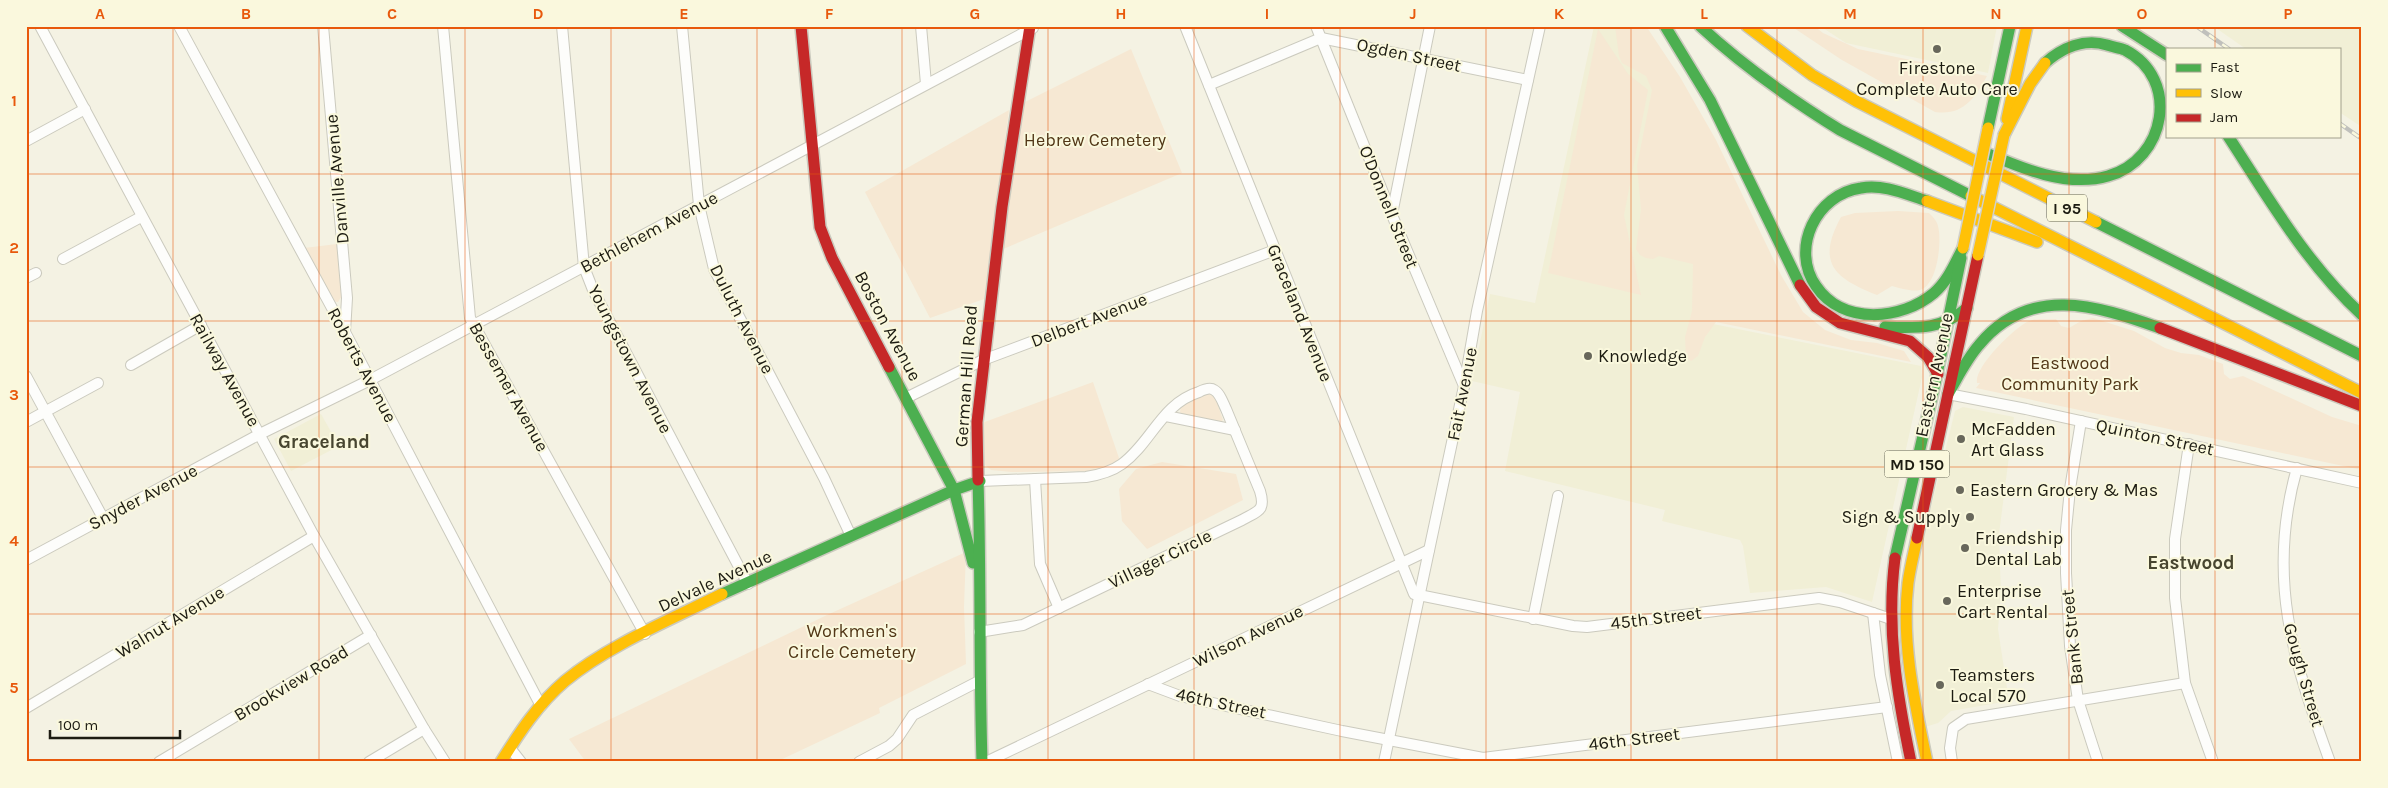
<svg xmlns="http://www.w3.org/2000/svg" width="2388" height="788" font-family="Karla,sans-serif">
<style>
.built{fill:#f1efd6}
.green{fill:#f6e8d3}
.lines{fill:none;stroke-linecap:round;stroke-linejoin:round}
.street-casing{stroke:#cbcabe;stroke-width:12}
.fast-casing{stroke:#cbcabe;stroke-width:14}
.slow-casing{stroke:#cbcabe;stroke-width:14}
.jam-casing{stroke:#cbcabe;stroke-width:14}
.street{stroke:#fdfdfb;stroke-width:10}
.fast{stroke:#4caf50;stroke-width:11}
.slow{stroke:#ffc107;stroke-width:11}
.jam{stroke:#c62828;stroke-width:11}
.rail-casing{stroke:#c0c0bc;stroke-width:4.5}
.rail{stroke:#faf8dd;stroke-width:2.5;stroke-dasharray:8;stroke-linecap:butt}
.slow-bridge-casing{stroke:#d2d1ca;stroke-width:14;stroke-linecap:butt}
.slow-bridge{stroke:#ffc107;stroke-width:11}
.grid{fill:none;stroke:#e8590c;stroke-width:1;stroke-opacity:0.55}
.poi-dot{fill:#68675b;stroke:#faf8dd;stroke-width:2}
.labels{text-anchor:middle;stroke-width:4;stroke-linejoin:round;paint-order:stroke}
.shield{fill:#faf8dd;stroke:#5f5e4f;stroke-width:1}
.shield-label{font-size:16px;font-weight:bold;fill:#1d1c12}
.street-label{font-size:18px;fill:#1d1c12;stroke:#faf8dd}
.poi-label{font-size:18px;fill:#1d1c12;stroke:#faf8dd;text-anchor:start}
.park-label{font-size:18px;fill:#513616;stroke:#faf8dd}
.neighbourhood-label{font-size:19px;font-weight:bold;fill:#484630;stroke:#faf8dd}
.neatline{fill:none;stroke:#e8590c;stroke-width:2}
.grid-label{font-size:16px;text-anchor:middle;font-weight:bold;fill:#e8590c}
</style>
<rect width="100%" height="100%" fill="#f4f2e3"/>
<g class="built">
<path d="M1594,26h26l60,63 17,170 16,65 208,42 1,11 -50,225 -46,-15 -76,6 -7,-47 -3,-6 -78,-19 3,-11 -160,-39 15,-79 -48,-11 18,-87 45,9z"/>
<path d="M1820,26h177l-9,47 -142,-30z"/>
<path d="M2213,26h149v101l-23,-15v-63h-93z"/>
<path d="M1963,407l51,10 -15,117 2,60 -3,35 11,72 -58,10 -13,12 -13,4 -9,-56 -4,-66 4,-37 39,-157z"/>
<path d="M321,414l18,32 -48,25 -17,-32z"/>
</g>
<g class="green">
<path d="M1615,26h31l34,51 36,63 65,135 22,37 22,18 26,10 26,3 27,8 7,11 -195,-40 -11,15 -7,19 -7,5 -5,-4 -1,-20 7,-26 1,-47 -34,-8 -6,3 -7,-1 -6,-3 -4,-6 5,-40 -4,-43 15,-76 -6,-14 -24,-13 -3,-7z"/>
<path d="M1791,26h23l9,7 35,16 129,27c-12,22 -24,40 -52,36l-93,-52z"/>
<path d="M1598,29l30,45 20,16 -24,125 17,80 -93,-22z"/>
<path d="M1131,49l51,124 -181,77 22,-147z"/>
<path d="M1009,110l-25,189 -54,19 -65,-126z"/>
<path d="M1898,211l31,2c4,4 8,8 9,13 4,14 0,59 -18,64 -8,2 -20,-2 -28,-4l-15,9c-43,-17 -61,-32 -36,-78l14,-4z"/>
<path d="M337,244l5,52 -4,6 -6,-1 -28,-53z"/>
<path d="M2093,318l41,13 31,17 16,5 18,2 24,9 1,10 6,5 13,-3 89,41 30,9v44l-386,-82 4,-5h-3c-3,-16 37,-55 52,-62 6,-3 19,-1 27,-2l5,7 8,2 12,-7z"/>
<path d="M1093,382l27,79 -25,10 -83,1 -21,-2 -6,-5 -3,-42z"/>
<path d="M1209,394l6,3 8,23 -4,3 -37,-7 -2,-4 1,-6 16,-10z"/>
<path d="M1162,462l74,12 7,26 -96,49 -25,-28 -3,-32 17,-20z"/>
<path d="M966,552l-2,55 2,57 -87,44 1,5 -104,49h-190l-17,-23 258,-124z"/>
</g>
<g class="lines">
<defs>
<g id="street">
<path d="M40,26l274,510 110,193 21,33"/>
<path d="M179,26l166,306 196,374"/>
<path d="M323,26l24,272 -2,34"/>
<path d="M443,26l27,292 175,316"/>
<path d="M562,26l22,241 9,23 155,294"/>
<path d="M682,26l17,179 15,64 110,209 27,58"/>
<path d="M921,26l5,58"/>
<path d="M1185,26l229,568 159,32 14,1 232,-29 21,4 51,17"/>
<path d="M1316,26l76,189 72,171"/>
<path d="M1209,85l112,-47 207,42"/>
<path d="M26,141l59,-32"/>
<path d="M1392,214l38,-188"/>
<path d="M63,259l78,-42"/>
<path d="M26,278l10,-5"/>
<path d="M131,365l70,-40"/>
<path d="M26,376l77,142"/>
<path d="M1948,394l78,15 336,74"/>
<path d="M906,398l77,-38 292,-110"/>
<path d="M1166,416l69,14"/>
<path d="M2081,421l-11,68 -4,41v43l4,73 8,54 20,62"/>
<path d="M26,422l72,-39"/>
<path d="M2189,444l-14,95v59l10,85 28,79"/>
<path d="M2297,468c-31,109 -4,192 33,294"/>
<path d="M1035,479l5,85 19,44"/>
<path d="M26,560l234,-126 110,-54 663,-352"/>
<path d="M1873,613l7,62 18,87"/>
<path d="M1533,619l25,-123"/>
<path d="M979,632l44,-7 219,-105c16,-9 24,-9 18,-29l-34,-82c-3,-6 -6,-16 -12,-19 -4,-3 -11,0 -15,2 -38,12 -47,50 -77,72 -11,8 -23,11 -36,13l-106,4"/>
<path d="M1148,684l32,12 162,35 141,27 404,-51"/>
<path d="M26,708l288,-172"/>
<path d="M510,748l11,14"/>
<path d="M159,762l212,-127"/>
<path d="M369,762l55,-33"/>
<path d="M859,762l30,-16 8,-7 16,-24 66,-34"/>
<path d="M986,762l443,-212"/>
<path d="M1384,762l80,-376 13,-75 63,-285"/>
<path d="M1952,762l-2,-14 3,-20 13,-9 219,-36"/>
</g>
<g id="fast">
<path d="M1665,26l45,74 90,185"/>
<path d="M1700,26c43,40 90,73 140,104l131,66"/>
<path d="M2122,26l45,29"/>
<path d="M1988,128l22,-102"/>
<path d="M2228,136c41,63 78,127 134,179"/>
<path d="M1984,152c37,16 83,36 124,24 58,-16 73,-97 17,-126 -5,-2 -12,-3 -18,-5 -23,-7 -45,3 -62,18"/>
<path d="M1927,201c-22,-7 -43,-17 -66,-13 -45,6 -71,61 -45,98 27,40 86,34 118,7 14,-12 21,-30 29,-45"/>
<path d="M2096,222l266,134"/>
<path d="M1885,327c31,1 57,3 82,-19"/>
<path d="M889,367l65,123 19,73"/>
<path d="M1948,394c10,-17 18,-34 31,-49 50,-61 117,-40 181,-17"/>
<path d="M978,480c3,94 1,188 4,282"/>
<path d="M1895,558l41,-179 25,-121"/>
<path d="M722,594l232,-104 26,-9"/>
</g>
<g id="slow">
<path d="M1747,26l65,49 44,26 240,121"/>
<path d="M2007,119l20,-93"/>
<path d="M2004,135l26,-51 15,-21"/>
<path d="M1971,196l391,197"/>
<path d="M1927,201l110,41"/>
<path d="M1917,538c-3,15 -7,30 -9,45 -7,60 7,121 19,179"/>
<path d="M501,762c18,-29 37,-58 64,-81 42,-35 107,-62 157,-87"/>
</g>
<g id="jam">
<path d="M801,26l19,201 12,31 57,109"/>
<path d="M1800,285l16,22 24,16 70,18 18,16 10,17"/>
<path d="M2160,328l202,78"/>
<path d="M978,480l-1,-58 25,-215 28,-181"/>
<path d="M1917,538l61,-283"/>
<path d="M1895,558c-9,69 2,137 16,204"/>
</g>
</defs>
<use href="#street" class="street-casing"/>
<use href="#fast" class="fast-casing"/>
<use href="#slow" class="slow-casing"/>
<use href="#jam" class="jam-casing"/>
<use href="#street" class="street"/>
<use href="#fast" class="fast"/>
<use href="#slow" class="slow"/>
<use href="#jam" class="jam"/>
<defs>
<g id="rail">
<path d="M2196,26l33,23"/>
<path d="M2339,123l23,16"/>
</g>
</defs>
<use href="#rail" class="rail-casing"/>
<use href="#rail" class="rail"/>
<defs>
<g id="slow-bridge">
<path d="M1963,248l25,-120"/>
<path d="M1978,255l26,-120"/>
</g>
</defs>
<use href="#slow-bridge" class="slow-bridge-casing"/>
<use href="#slow-bridge" class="slow-bridge"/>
</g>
<path class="grid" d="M173,26v736M319,26v736M465,26v736M611,26v736M757,26v736M902,26v736M1048,26v736M1194,26v736M1340,26v736M1486,26v736M1631,26v736M1777,26v736M1923,26v736M2069,26v736M2215,26v23M2215,136v626M26,174h2336M26,321h2336M26,467h2336M26,614h2336"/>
<g class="poi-dot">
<circle cx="1937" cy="49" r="5"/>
<circle cx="1588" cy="356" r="5"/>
<circle cx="1961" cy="439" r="5"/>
<circle cx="1960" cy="490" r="5"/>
<circle cx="1970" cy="517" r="5"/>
<circle cx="1965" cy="548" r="5"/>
<circle cx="1947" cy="601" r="5"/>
<circle cx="1940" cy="685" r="5"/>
</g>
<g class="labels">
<g class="shield">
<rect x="2047" y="194.5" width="40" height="27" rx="4"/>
<rect x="1884.5" y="450.5" width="65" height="27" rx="4"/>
</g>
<g class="shield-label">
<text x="2067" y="214">I 95</text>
<text x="1917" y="470">MD 150</text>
</g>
<g class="street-label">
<text transform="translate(1409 55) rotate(12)" y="6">Ogden Street</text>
<text transform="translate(337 179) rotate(-95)" y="6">Danville Avenue</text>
<text transform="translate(1389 207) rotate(68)" y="6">O'Donnell Street</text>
<text transform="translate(649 232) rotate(-28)" y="6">Bethlehem Avenue</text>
<text transform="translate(1300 313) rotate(68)" y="6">Graceland Avenue</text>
<text transform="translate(742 319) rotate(63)" y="6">Duluth Avenue</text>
<text transform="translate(1089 320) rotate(-21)" y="6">Delbert Avenue</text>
<text transform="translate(888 326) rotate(62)" y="6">Boston Avenue</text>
<text transform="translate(630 359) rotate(63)" y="6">Youngstown Avenue</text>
<text transform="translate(362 365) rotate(62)" y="6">Roberts Avenue</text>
<text transform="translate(225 370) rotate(61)" y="6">Railway Avenue</text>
<text transform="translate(1934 375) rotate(-78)" y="6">Eastern Avenue</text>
<text transform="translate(966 376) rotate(-86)" y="6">German Hill Road</text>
<text transform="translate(509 387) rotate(61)" y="6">Bessemer Avenue</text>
<text transform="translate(1462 394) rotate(-79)" y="6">Fait Avenue</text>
<text transform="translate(2155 437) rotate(12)" y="6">Quinton Street</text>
<text transform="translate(143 497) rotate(-28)" y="6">Snyder Avenue</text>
<text transform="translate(1160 559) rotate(-26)" y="6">Villager Circle</text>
<text transform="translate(715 581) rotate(-25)" y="6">Delvale Avenue</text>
<text transform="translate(1656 618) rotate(-7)" y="6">45th Street</text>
<text transform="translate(170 622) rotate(-31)" y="6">Walnut Avenue</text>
<text transform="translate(1248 636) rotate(-26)" y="6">Wilson Avenue</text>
<text transform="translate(2072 637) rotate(-96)" y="6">Bank Street</text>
<text transform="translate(2304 675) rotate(74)" y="6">Gough Street</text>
<text transform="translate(291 683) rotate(-31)" y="6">Brookview Road</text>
<text transform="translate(1221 703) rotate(12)" y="6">46th Street</text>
<text transform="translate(1634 739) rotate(-7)" y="6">46th Street</text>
</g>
<g class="poi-label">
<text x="1937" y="74" text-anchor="middle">Firestone<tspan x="1937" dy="21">Complete Auto Care</tspan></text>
<text x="1598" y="362">Knowledge</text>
<text x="1971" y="435">McFadden<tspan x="1971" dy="21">Art Glass</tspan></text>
<text x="1970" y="496">Eastern Grocery &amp; Mas</text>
<text x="1960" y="523" text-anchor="end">Sign &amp; Supply</text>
<text x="1975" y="544">Friendship<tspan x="1975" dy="21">Dental Lab</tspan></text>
<text x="1957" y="597">Enterprise<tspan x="1957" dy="21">Cart Rental</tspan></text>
<text x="1950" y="681">Teamsters<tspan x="1950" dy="21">Local 570</tspan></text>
</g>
<g class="park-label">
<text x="1095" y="146">Hebrew Cemetery</text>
<text x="2070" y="369">Eastwood<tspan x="2070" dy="21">Community Park</tspan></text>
<text x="852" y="637">Workmen's<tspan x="852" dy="21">Circle Cemetery</tspan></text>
</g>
<g class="neighbourhood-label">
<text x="324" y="448">Graceland</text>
<text x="2191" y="569">Eastwood</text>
</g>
</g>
<rect width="2388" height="788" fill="none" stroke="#faf8dd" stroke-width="55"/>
<rect x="2166" y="48" width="175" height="90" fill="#faf8dd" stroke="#a2a08c"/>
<rect x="2176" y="64" width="25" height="8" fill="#4caf50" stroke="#a2a08c"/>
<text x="2210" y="72" font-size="15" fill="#1d1c12">Fast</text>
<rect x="2176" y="89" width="25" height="8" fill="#ffc107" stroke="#a2a08c"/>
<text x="2210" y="98" font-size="15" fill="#1d1c12">Slow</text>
<rect x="2176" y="114" width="25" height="8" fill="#c62828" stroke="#a2a08c"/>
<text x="2210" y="122" font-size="15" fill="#1d1c12">Jam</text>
<path d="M50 730v8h130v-8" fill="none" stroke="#1d1c12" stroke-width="2.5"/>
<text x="58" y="730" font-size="15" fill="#1d1c12" stroke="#faf8dd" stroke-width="4" paint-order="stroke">100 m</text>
<rect x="28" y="28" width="2332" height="732" class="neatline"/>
<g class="grid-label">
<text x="100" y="19">A</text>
<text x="246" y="19">B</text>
<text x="392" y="19">C</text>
<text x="538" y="19">D</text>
<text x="684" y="19">E</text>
<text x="829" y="19">F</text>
<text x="975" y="19">G</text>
<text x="1121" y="19">H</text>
<text x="1267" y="19">I</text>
<text x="1413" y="19">J</text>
<text x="1559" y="19">K</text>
<text x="1704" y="19">L</text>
<text x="1850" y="19">M</text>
<text x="1996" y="19">N</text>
<text x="2142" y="19">O</text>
<text x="2288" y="19">P</text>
<text x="14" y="106">1</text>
<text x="14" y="253">2</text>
<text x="14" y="400">3</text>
<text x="14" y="546">4</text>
<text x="14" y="693">5</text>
</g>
</svg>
